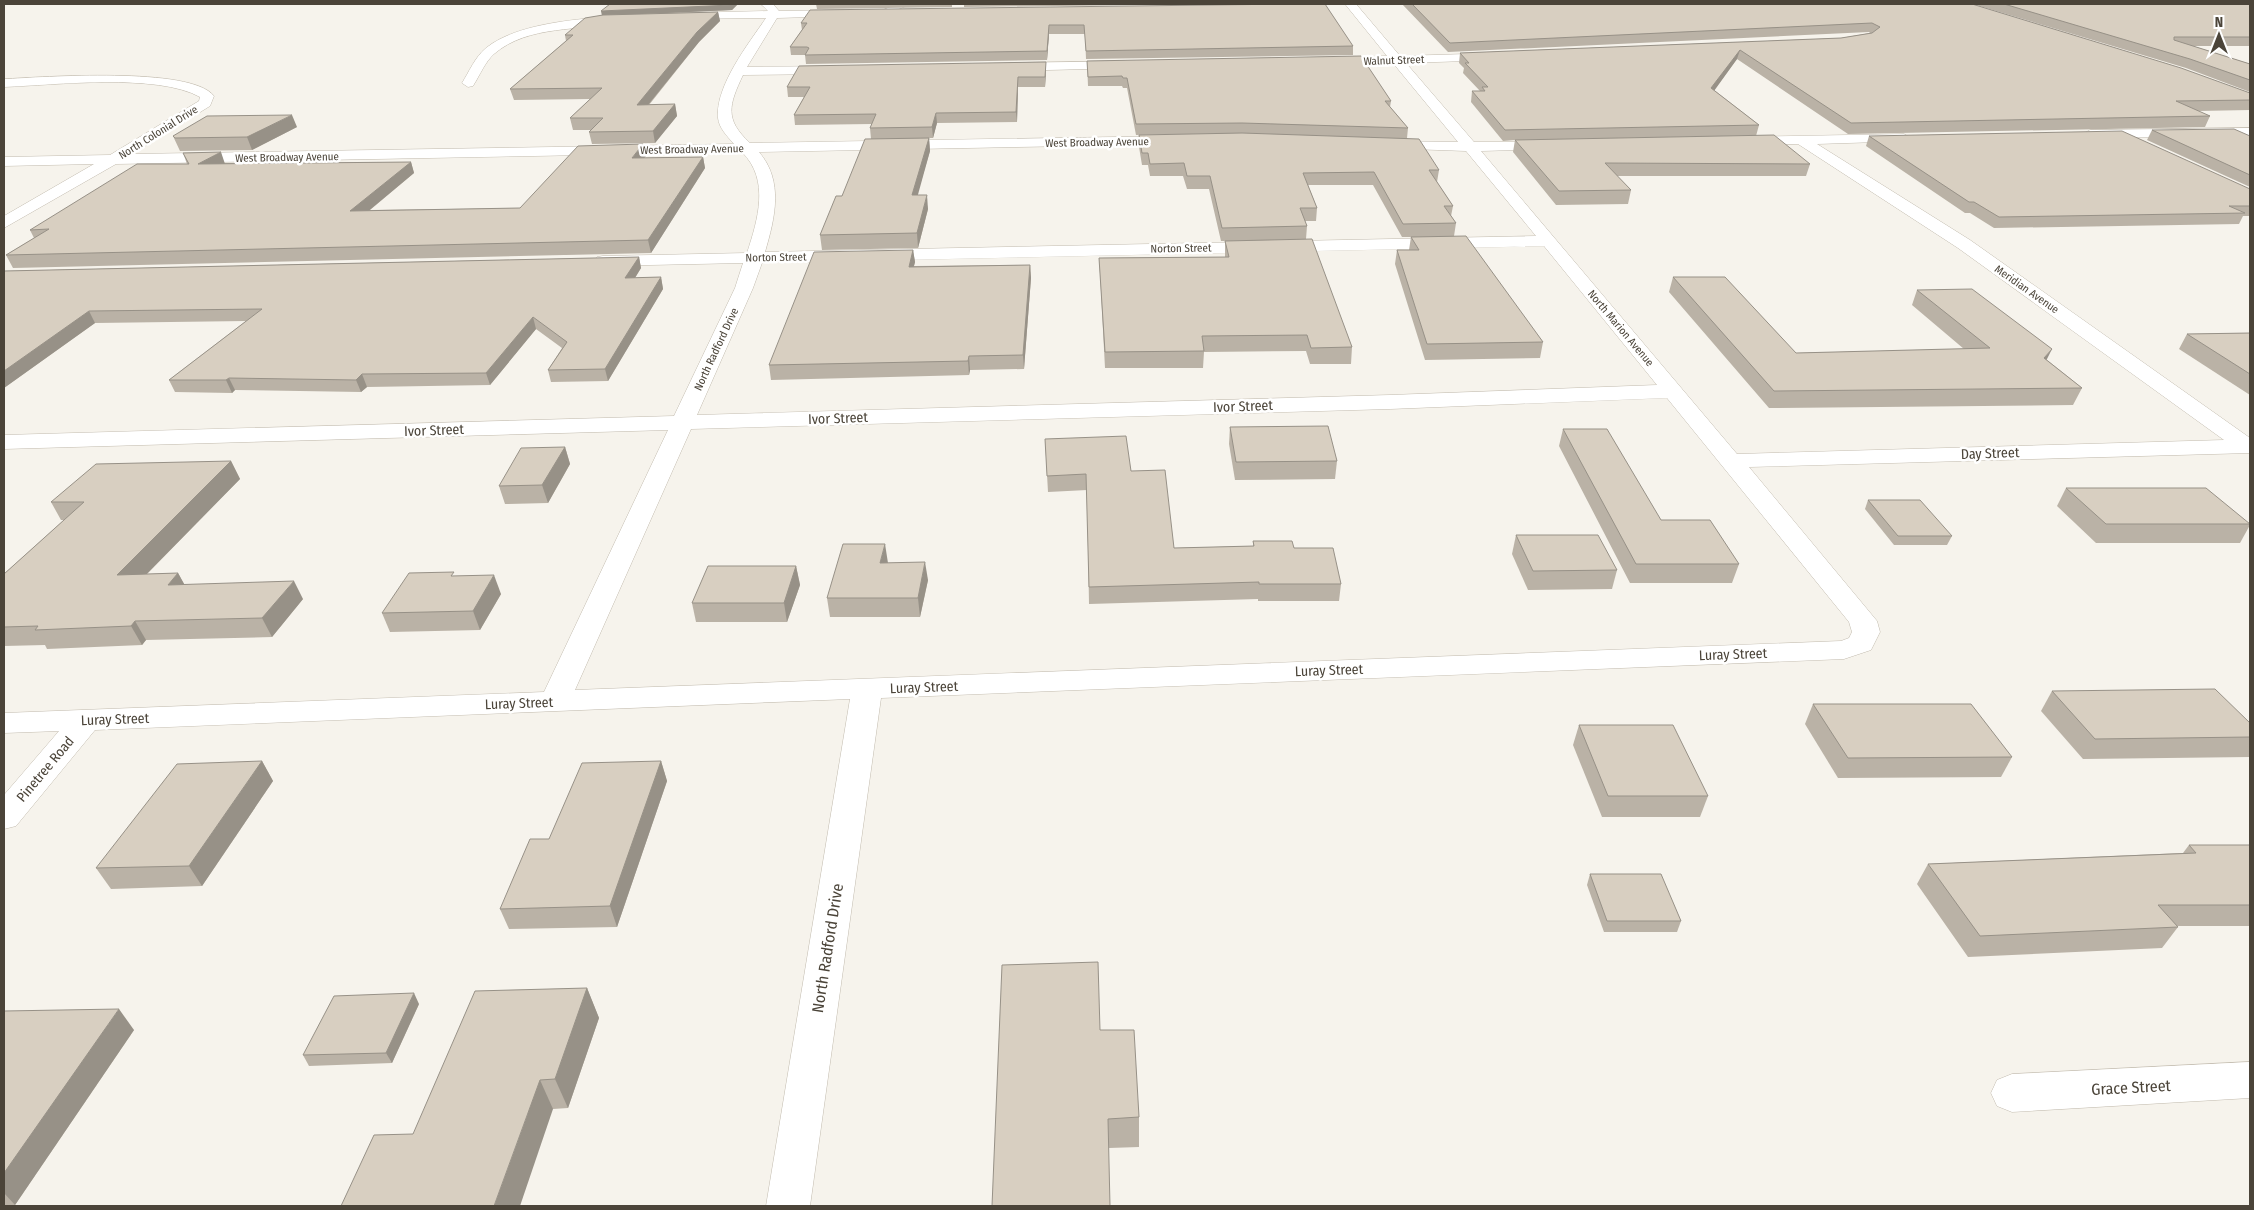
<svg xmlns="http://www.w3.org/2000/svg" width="2254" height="1210" font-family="'Fira Sans Condensed',sans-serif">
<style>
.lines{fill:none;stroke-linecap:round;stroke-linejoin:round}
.street-casing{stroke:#c2bbae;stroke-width:1}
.street{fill:#fff;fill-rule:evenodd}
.wall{fill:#bab2a6}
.shaded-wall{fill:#979187}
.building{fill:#d8cfc1;stroke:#979187}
.labels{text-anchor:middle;stroke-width:5;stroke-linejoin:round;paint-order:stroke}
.far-street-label{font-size:11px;fill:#4b4439;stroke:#fff}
.street-label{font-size:14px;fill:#4b4439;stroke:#fff}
.near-street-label{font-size:16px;fill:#4b4439;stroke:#fff}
</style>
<rect width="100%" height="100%" fill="#f6f3ec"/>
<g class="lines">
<defs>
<g id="street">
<path d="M761,4h12l6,7 65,-1 5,3 -5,3 -67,2 -30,49 88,-1 6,4 -6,4 -92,1c-14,30 -19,44 7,68l427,-7 7,4 -7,4 -418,8c25,29 16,66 6,100l771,-16 -70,-85 -84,-3 -2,-3 7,-4 71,1 -65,-79 -69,2 -2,-3 2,-3 4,-1 59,-2 -42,-52h11l44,52 101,-3 2,3 -6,4 -91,3 68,79h83l2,3 -7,4 -71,2 256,303 487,-14 -266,-192 -160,-104 -56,1 -7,-4 7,-4 162,-3 7,4 -2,3 -92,3 153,96 280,198v15l-501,14 128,154 3,11 -9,18 -27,9 -963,39 -71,508h-44l84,-507 -755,31 -79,96 -12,3v-34l55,-64 -55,2v-20l540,-21 124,-262 -664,19v-14l670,-19 61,-128 8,-25 -140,3 -6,-1 -3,-4 3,-4 6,-1 144,-3c11,-34 23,-73 -5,-101l-626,12 -112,64v-12l90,-52 -90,2v-9l106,-2 89,-54 1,-4c-43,-24 -145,-12 -196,-10v-8c38,-2 187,-13 210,17l-4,10 -78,48 602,-10c-7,-8 -15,-16 -16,-26 -3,-32 31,-75 48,-100l-84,1 -6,-3 6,-3 86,-2zM1544,246l113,139 -267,10 -693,20 56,-127 9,-25zM1667,398l182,224 3,10 -3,6 -8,3 -1266,49 116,-261 699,-20z"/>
<path d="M897,4h14l-27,11 -5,-3z"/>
<path d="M617,16l4,1v4c-41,11 -92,3 -127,33 -9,8 -14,21 -21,32l-5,1 -6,-4c7,-11 13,-26 24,-35 31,-25 93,-29 131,-32z"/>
<path d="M1125,61l6,4 -2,3 -119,3 -6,-4 6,-4z"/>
<path d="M2250,128v8l-160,2 -7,-4 7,-4z"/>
<path d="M2250,1062v36l-238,14 -15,-6 -6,-13 6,-13 15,-6z"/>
</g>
</defs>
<use href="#street" class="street-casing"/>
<use href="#street" class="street"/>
</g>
<g class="wall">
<path d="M610,4h128l-6,6 -64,3 50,-1 2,9 -21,21 -50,63 26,-1 2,12 -22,27 -63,1 -3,-12 2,-2h-18l-3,-12 20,-19 -76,1 -4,-11 56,-48 -1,-6 37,-20z"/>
<path d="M816,4h136v3l-135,2z"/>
<path d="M964,4h258l-258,3z"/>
<path d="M1292,4l61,42v9l-267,4 -1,-25h-36l-2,26 -241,4 -1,-9h-14l-1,-8 12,-17 -1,-7z"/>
<path d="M1402,4h570l278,89v17l-52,1 12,5 -5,11 -357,7 -111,-75 -23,31 45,35 -3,11 54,28 -4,12h-189l14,14 -3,14 -72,1 -43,-53 2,-12 -12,1 -32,-39 1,-11h8l-17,-18 1,-5 -5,-5 1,-10 381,-15 29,-5 -1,-1 -421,20z"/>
<path d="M1973,4h277v42h-57l57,18v28l-64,-24z"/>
<path d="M1087,61l304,40 -1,6 18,21 -1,10 32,32 -2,12 16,24 -2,10 5,7 -2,13 89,106 -3,16 -115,2 -30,-96 2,-14h12l2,-13h-9l-29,-52h-65l9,23 -1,13h-11l2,5 -1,13 46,108 -1,17h-41l-4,-13 -102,1 -1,16h-98l-5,-95 -1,-15 126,-1v-16h-4l-12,-52h-22l-4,-13h-33l-2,-11h-6l-3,-18v-12l69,-1 -72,1 -9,-47h-4l-1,-2h-34z"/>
<path d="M1046,71l-1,16h-27l-1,35 -80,1 -4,15h-4l1,13 -13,44 11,14 -10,39 -96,2 -2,-15 22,-39 29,-57 -1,-11 2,-4 -77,1 -1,-10 10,-18h-16l-1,-10z"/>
<path d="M297,127l-45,23 -72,1 -7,-15z"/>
<path d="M2152,130l98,6v51l-103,-47z"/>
<path d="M1869,136l381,53v27h-7l-4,8 -245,4 -24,-15h-5l-99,-67z"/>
<path d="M183,153l42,10 186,-1 3,11 -44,37 150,-2 126,-52 -2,2 59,-1 2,11 -54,85 -638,15 -7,-13 28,-17 -4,-8 157,-66z"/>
<path d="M913,250l2,12 -1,4 116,-1 1,13 -7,91 -54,1 -1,5 -198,5 -2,-15z"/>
<path d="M639,257l2,11 -6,10 26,-1 2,12 -55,92 -57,1 -3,-12 14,-22 -26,-19 -46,56 -123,2 -6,5 -126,-2 -3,3 -57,-1 -6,-12 77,-59 -151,2 -91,65v-117z"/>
<path d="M1673,277l123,76 168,-4 -52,-44 5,-15 130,70 35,28 -9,17 -304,3 -100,-116z"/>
<path d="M2250,333v62l-71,-46 8,-15z"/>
<path d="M1230,427l107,34 -2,18 -100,1 -6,-36z"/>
<path d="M1563,429l98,91 78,44 -7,19h-102l-71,-137z"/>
<path d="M1045,439l86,32 43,77 79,-2v-5l41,7 47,36 -2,17h-81v-2l-169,5 -2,-114 -39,2z"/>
<path d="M565,447l5,17 -22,39 -43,1 -6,-18z"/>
<path d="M231,461l9,18 -93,95 31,-1 6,11 119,15 -31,38 -126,3 -4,5 -95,4 -2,-4 -41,1v-72l60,-54h-3l-10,-18z"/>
<path d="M2066,488l184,36v1l-10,18h-144l-39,-37z"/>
<path d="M1868,500l84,36 -5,9h-53l-29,-36z"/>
<path d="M1516,535l101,35 -5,19 -84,1 -16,-36z"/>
<path d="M888,563l40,17 -8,37h-90l-3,-19z"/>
<path d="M796,566l4,19 -13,37h-91l-4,-19z"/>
<path d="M456,576l45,18 -21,36 -90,2 -8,-19z"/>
<path d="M2052,691l198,32v34l-167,2 -42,-48z"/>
<path d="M1813,704l199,53 -11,20 -163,1 -33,-54z"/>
<path d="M1579,725l129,71 -8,21h-98l-29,-72z"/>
<path d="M262,761l11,20 -71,105 -91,3 -15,-21z"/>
<path d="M661,761l6,20 -50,146 -108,2 -9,-20 49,-70z"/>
<path d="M2189,845h61v81h-74l2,1 -16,21 -194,9 -51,-73 11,-20 255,-11z"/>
<path d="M1590,874l91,47 -4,11h-73l-17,-47z"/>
<path d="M587,988l12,30 -31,90 -15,1 -140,25z"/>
<path d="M419,1004l-27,59 -83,3 -6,-11z"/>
<path d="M4,1011l130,19 -119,175h-11z"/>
<path d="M1100,1030l39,87v30l-30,1z"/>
</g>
<g class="shaded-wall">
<path d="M732,4h6l-6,6 -130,6 -1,-5z"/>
<path d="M718,12l2,9 -21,21 -60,74 -2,-11 60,-73z"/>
<path d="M1049,25v9l-2,26v-9z"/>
<path d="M1740,50l-3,9 -28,39 2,-10z"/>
<path d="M1046,62v9l-1,16v-10z"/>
<path d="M1018,77v10l-1,35 -1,-10z"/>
<path d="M675,104l2,12 -22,27 -2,-12z"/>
<path d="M936,113l1,10 -4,15 -1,-11z"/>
<path d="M292,115l5,12 -45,23 -5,-13z"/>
<path d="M929,138l1,13 -16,58 -2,-14z"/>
<path d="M643,144l3,12 -11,13 -3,-11z"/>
<path d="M221,152l4,12h-27z"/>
<path d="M703,157l2,11 -54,85 -3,-13z"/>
<path d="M411,162l3,11 -60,50 -4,-12z"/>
<path d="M927,195l1,14 -10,39 -1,-15z"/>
<path d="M913,250l2,12 -5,18 -1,-13z"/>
<path d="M639,257l2,11 -13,21 -3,-11z"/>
<path d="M1030,265l1,13 -7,91 -1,-14z"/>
<path d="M661,277l2,12 -55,92 -3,-12z"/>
<path d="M89,311l6,12 -91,65v-17z"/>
<path d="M533,317l3,12 -46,56 -4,-12z"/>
<path d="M2052,349l-8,16v-7z"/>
<path d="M969,356l1,14 -1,5 -1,-14z"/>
<path d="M362,374l5,13 -6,5 -5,-12z"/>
<path d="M229,378l6,12 -3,3 -6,-13z"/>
<path d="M565,447l5,17 -22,39 -6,-18z"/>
<path d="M231,461l9,18 -112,114 -11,-18z"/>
<path d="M885,544l3,19h-8z"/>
<path d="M925,562l3,18 -8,37 -2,-19z"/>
<path d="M796,566l4,19 -13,37 -3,-19z"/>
<path d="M178,573l10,18 -20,-6z"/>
<path d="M494,575l7,19 -21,36 -7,-19z"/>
<path d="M294,581l9,18 -31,38 -10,-19z"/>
<path d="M135,621l11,19 -4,5 -11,-19z"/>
<path d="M262,761l11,20 -71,105 -13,-20z"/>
<path d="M661,761l6,20 -50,146 -7,-21z"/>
<path d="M587,988l12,30 -31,90 -13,-29z"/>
<path d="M414,993l5,11 -27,59 -6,-10z"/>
<path d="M119,1009l15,21 -119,175 -11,-12v-20z"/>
<path d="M540,1080l13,29 -33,97h-26z"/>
</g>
<g class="building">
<path d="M610,4h122l-1,1 -130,6z"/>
<path d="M1292,4h33l28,42 -267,5 -2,-26h-35l-2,26 -242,4 4,-7 -2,-1h-17l17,-24h-6l9,-13z"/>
<path d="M1412,4h560l209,64 69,25v7l-74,1 34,15 -359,7 -111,-73 -29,38 48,37 -254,5 -33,-39h13l-3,-4h6l-23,-24h4l-9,-10 381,-15 31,-5 8,-6 -8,-4 -422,20z"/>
<path d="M2004,4h246v33h-76v3l76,24v16l-60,-21z"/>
<path d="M718,12l-21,20 -60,73 38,-1 -22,27 -64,1 14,-14h-33l32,-30 -92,1 63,-54h-8l20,-17 18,-3z"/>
<path d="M1361,56l30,45h-6l23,27 -166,-5 -106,1 -9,-46h-4l-1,-2 -34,1 -1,-16z"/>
<path d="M1046,62l-1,15h-27l-2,35 -80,1 -4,14 -62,1 6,-14 -82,1 16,-28h-23l12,-21z"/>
<path d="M292,115l-45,22 -72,1 -2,-2 34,-20z"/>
<path d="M2234,129l16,7v39l-98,-45z"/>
<path d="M2122,131l128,58v17h-21l16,7 -246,4 -25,-15h-5l-100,-66z"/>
<path d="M1242,133l177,6 20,31h-10l24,36h-9l12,17 -53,1 -29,-52 -71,1 14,35h-17l7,18 -85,2 -12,-52h-23l-3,-13 -34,1 -2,-11h-6l-3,-18z"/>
<path d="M1774,135l36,29 -205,-1 26,27 -72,1 -44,-51z"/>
<path d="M929,138l-17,57h15l-10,38 -97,2 16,-39h6l23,-57z"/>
<path d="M643,144l-11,14 71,-1 -55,83 -642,15 43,-26 -19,1 107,-66h52l-6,-11 38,-1 -23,12 213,-2 -61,49 170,-3 58,-62z"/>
<path d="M1466,236l77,106 -116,2 -30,-94h22l-8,-13z"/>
<path d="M1312,239l40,108 -41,1 -4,-13 -105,1 2,15 -99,1 -6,-94 130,-1 -4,-16z"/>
<path d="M913,250l-4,17 121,-2 -7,90 -54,1 -1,5 -199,4 45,-113z"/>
<path d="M639,257l-14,21 36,-1 -56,92 -57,1 19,-28 -34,-25 -47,56 -124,1 -6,6 -127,-2 -3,2h-57l93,-71 -173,2 -85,60v-54l1,-1h-1v-45z"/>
<path d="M1673,277h52l71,76 194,-5 -73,-58 55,-1 80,60 -8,9 38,30 -308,3z"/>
<path d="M2250,333v41l-63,-40z"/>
<path d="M1328,426l9,35 -101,1 -6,-35z"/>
<path d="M1563,429h44l54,91h49l29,44h-103z"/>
<path d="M1126,436l5,35 34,-1 9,78 80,-2 -1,-5h39l2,7h39l8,36h-82v-2l-170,5 -3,-113 -39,2 -2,-37z"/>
<path d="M565,447l-23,38 -43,1 22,-38z"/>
<path d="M231,461l-114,114 61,-2 -10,12 126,-4 -32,37 -127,3 -4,5 -96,4 3,-4 -34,1v-53l80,-72h-33l45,-38z"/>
<path d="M2066,488h140l44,36h-144z"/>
<path d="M1868,500h52l32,36h-54z"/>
<path d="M1516,535h82l19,35 -84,1z"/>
<path d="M843,544h42l-5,19 45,-1 -7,36h-91z"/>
<path d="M708,566h88l-12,37h-92z"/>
<path d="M454,572l-3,4 43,-1 -21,36 -91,2 27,-40z"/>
<path d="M2215,689l35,34v14l-155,2 -43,-48z"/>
<path d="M1813,704h158l41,53 -164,1z"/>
<path d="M1579,725h94l35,71h-100z"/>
<path d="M262,761l-73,105 -93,2 81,-104z"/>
<path d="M661,761l-51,145 -110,3 30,-70h19l33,-76z"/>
<path d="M2189,845h61v60h-92l20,22 -198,9 -52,-72 268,-11z"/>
<path d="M1590,874h71l20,47h-74z"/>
<path d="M1098,962l2,68h34l5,87 -31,2 2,87h-118l10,-241z"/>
<path d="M587,988l-32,91 -15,1 -46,126h-153l33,-71 39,-1 62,-143z"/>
<path d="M414,993l-28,60 -83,2 31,-59z"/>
<path d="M119,1009l-115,164v-162z"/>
</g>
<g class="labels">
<g class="far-street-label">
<text transform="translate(1394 60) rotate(-2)" y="4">Walnut Street</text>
<text transform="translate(158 132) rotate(-32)" y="4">North Colonial Drive</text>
<text transform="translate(1097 142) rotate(-1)" y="4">West Broadway Avenue</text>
<text transform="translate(692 149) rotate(-1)" y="4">West Broadway Avenue</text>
<text transform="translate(287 157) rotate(-1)" y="4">West Broadway Avenue</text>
<text transform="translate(1181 248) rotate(-1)" y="4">Norton Street</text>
<text transform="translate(776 257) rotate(-1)" y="4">Norton Street</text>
<text transform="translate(2027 289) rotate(35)" y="4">Meridian Avenue</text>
<text transform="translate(1621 328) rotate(50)" y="4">North Marion Avenue</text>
<text transform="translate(716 349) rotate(-65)" y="4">North Radford Drive</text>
</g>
<g class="street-label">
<text transform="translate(1243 406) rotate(-2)" y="5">Ivor Street</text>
<text transform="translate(838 418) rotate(-2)" y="5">Ivor Street</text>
<text transform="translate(434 430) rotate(-2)" y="5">Ivor Street</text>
<text transform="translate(1990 453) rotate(-2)" y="5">Day Street</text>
<text transform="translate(1733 654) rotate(-2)" y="5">Luray Street</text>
<text transform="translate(1329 670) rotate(-2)" y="5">Luray Street</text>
<text transform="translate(924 687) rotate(-2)" y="5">Luray Street</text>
<text transform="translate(519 703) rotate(-2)" y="5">Luray Street</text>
<text transform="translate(115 719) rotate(-2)" y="5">Luray Street</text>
<text transform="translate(45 769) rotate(-50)" y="5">Pinetree Road</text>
</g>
<g class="near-street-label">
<text transform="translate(827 948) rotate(-81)" y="6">North Radford Drive</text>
<text transform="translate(2131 1087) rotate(-3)" y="6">Grace Street</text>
</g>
</g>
<rect width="2254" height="1210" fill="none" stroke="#4b4439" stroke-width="10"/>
<g transform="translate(2219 35)" stroke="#ffffff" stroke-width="4" paint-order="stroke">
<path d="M0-4L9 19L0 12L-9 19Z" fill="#4b4439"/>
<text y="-8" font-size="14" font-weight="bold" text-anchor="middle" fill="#4b4439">N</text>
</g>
</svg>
